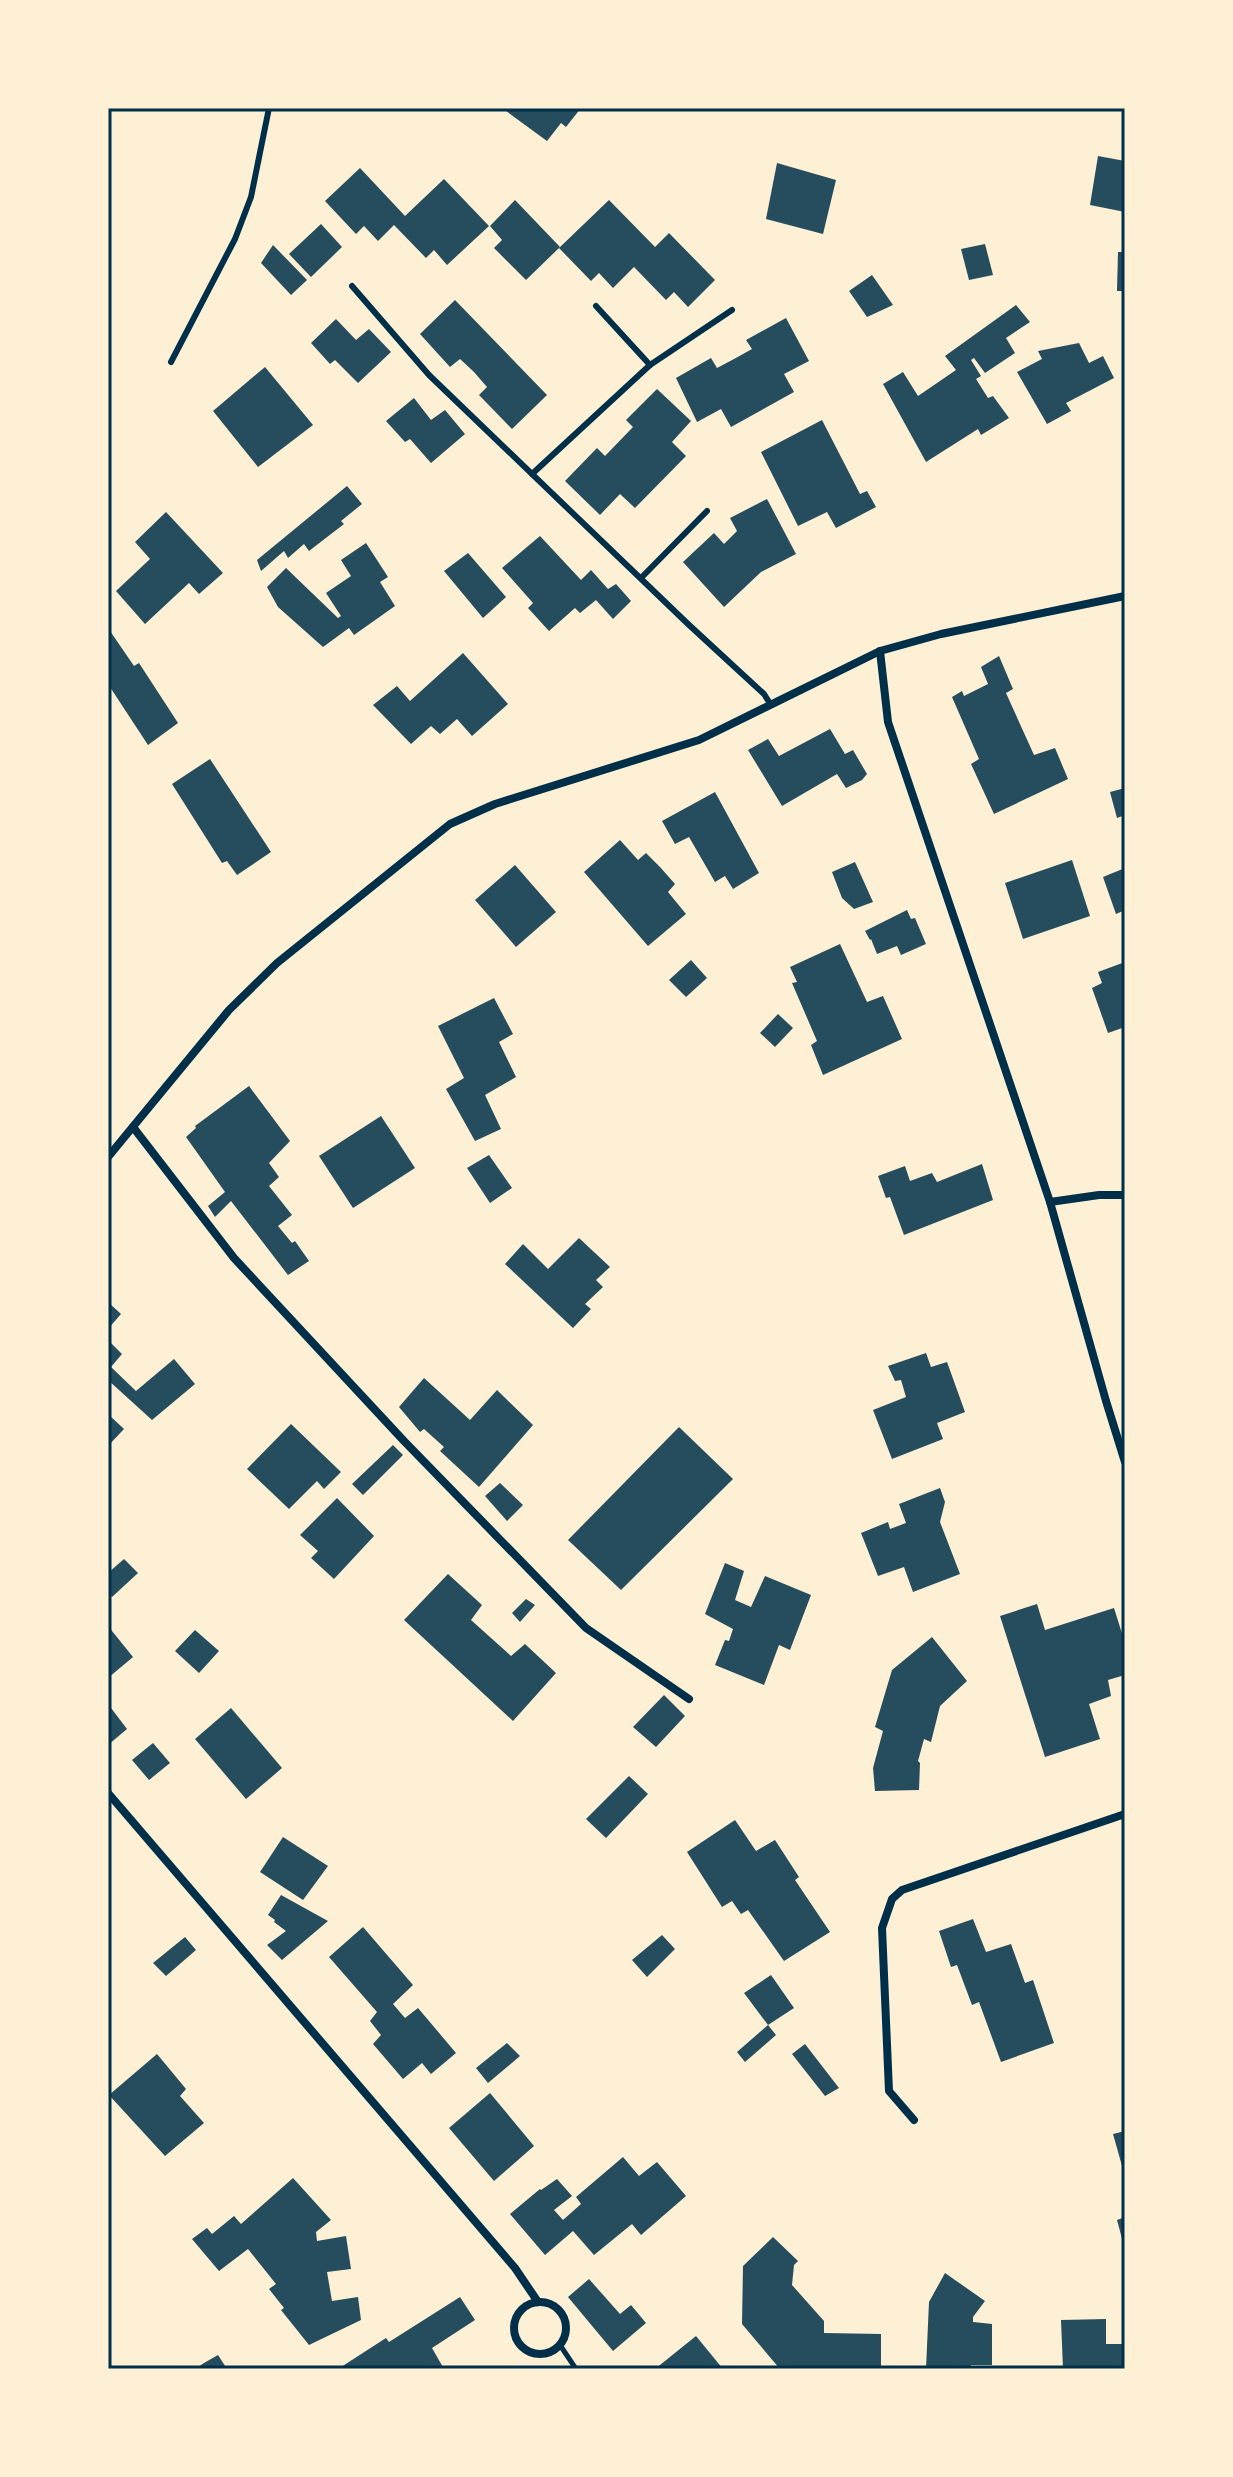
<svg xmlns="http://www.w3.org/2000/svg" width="1233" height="2477" font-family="'Titillium Web',sans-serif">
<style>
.building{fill:#264d5e}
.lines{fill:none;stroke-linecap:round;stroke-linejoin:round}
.path{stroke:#003049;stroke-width:5}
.service{stroke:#003049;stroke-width:6}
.minor{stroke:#003049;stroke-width:8}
.neatline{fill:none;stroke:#003049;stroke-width:3}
</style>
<rect width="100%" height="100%" fill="#fdf0d5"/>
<g class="building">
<path d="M502,108h79l-15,19 -5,-4 -14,18z"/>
<path d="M1098,156l27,5v51l-35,-7z"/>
<path d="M777,163l59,17 -13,54 -57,-15z"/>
<path d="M360,168l45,48 39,-37 45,47 -42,39 -13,-15 -8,8 -32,-33 -16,16 -14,-15 -8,8 -31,-33z"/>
<path d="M515,200l45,47 -34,33 -32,-32 8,-8 -12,-14z"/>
<path d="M609,200l46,47 14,-14 46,47 -27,27 -14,-15 -8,8 -32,-33 -21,21 -14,-15 -8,8 -32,-33z"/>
<path d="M321,224l21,23 -31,30 -22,-23z"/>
<path d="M985,244l8,31 -24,5 -8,-31z"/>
<path d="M273,245l34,35 -16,15 -30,-32z"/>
<path d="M1118,252h7v39h-8z"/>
<path d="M872,275l21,30 -26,12 -18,-26z"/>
<path d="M455,300l92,95 -35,34 -33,-34 8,-8 -13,-15 -14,-13 -10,8 -30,-33z"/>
<path d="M1016,305l14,17 -24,16 9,15 -30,20 -11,-15 -3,2 10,16 -5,3 12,19 5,-2 16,22 -28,17 -3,-6 -52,33 -43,-78 20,-12 15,24 38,-26 -11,-14z"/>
<path d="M786,318l23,43 -25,13 10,18 -63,35 -10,-18 -24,13 -21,-44 35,-20 6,10 17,-9 18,-10 -6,-9z"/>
<path d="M336,319l20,21 13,-11 22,23 -33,31 -23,-23 -5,4 -19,-21z"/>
<path d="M1079,343l10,20 14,-7 11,22 -48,25 5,8 -24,13 -30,-52 25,-13 -4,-8z"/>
<path d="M265,367l48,58 -55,42 -45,-56z"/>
<path d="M657,389l34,32 -19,21 14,14 -51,52 -15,-14 -20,21 -35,-34 32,-33 8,8 28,-29 -7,-7z"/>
<path d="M414,398l17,22 14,-10 20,24 -34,29 -21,-24 -5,3 -19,-21z"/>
<path d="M822,420l38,74 7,-3 9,16 -40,21 -9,-16 -29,14 -37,-74z"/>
<path d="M347,486l15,18 -21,17 3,3 -35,27 -5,-7 -16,14 -4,-7 -23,20 -4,-11z"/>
<path d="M767,499l29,55 -35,18 -37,35 -41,-45 31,-29 10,11 13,-13 -7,-13z"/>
<path d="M166,512l57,61 -24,21 -10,-11 -44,41 -29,-33 34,-32 -15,-17z"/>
<path d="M540,536l41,44 10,-10 17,19 8,-5 15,17 -18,18 -17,-19 -16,13 -5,-5 -26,23 -21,-23 5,-5 -31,-35z"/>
<path d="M366,543l22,34 -8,5 15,24 -41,29 -5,-7 -26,19 -45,-40 -11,-20 19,-19 52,50 3,-2 -15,-23 25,-17 -10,-16z"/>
<path d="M468,553l38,44 -23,21 -39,-47z"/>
<path d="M108,628l26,38 5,-3 39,60 -30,22 -40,-61z"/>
<path d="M463,653l45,51 -36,32 -15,-17 -17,15 -9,-8 -20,18 -38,-39 24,-19 13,15z"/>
<path d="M999,656l14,33 -7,4 28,62 21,-7 13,31 -74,35 -23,-50 8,-5 -27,-62 10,-6 2,5 24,-12 -7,-17z"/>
<path d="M830,729l15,25 8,-4 14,24 -5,6 -16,8 -9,-14 -55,32 -34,-56 20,-11 11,17z"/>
<path d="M210,759l61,93 -34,23 -10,-14 -5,2 -50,-79z"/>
<path d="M1125,788v27l-8,3 -7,-26z"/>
<path d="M715,792l44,81 -26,16 -8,-13 -10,6 -26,-45 -14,7 -13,-23z"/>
<path d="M620,840l18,20 8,-7 14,14 15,17 -7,8 18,22 -38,32 -64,-74z"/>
<path d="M1072,860l18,56 -67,23 -18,-56z"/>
<path d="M855,862l18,40 -19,7 -12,-11 -10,-26z"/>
<path d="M515,865l41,47 -40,35 -41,-47z"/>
<path d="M1125,868v42l-9,4 -13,-37z"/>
<path d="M907,910l4,9 4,-1 11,26 -25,11 -4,-9 -20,8 -6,-15 -1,1 -5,-9z"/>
<path d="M840,944l27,58 16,-6 19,43 -79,36 -12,-30 6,-4 -25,-58 5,-1 -7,-15z"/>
<path d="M691,960l16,18 -21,19 -17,-17z"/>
<path d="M1125,962v65l-17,6 -16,-45 10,-5 -4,-11z"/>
<path d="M494,998l19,36 -14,8 17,35 -31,18 16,34 -26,12 -29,-52 18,-11 -26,-52z"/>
<path d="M778,1014l15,14 -18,19 -15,-14z"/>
<path d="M249,1086l41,55 -21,22 10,14 -10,9 23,29 -14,11 14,17 3,-2 14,20 -21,14 -57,-74 -16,16 -7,-11 17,-14 -39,-55 10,-9 -1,-2z"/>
<path d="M381,1116l34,52 -62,40 -34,-52z"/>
<path d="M489,1155l23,33 -22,15 -23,-35z"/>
<path d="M982,1164l11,36 -89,35 -14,-38 -4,1 -8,-22 27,-10 5,15 22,-8 5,9z"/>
<path d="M579,1238l31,29 -14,13 7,7 -18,17 6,5 -18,19 -68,-64 18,-20 25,25z"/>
<path d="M108,1302l13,12 -13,15z"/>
<path d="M108,1340l14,14 -11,13 25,24 38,-32 21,25 -43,36 -44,-40z"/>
<path d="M926,1353l5,14 16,-5 18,50 -28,11 6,16 -51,20 -19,-49 33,-13 -5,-17 -6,1 -7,-15z"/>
<path d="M424,1378l46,42 27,-30 36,35 -54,62 -39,-36 4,-4 -20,-18 -4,3 -21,-25z"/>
<path d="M108,1414l16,15 -16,17z"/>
<path d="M291,1424l50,48 -17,17 -7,-8 -28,28 -42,-40z"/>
<path d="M679,1427l54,52 -112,111 -53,-50z"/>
<path d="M393,1445l10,10 -40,40 -11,-11z"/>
<path d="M500,1483l23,22 -16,16 -22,-25z"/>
<path d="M940,1488l5,14 -5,20 20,52 -47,18 -9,-25 -26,9 -17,-43 27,-11 2,7 16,-6 -7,-19z"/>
<path d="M337,1498l37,38 -40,43 -23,-21 7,-7 -18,-16z"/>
<path d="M124,1559l14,14 -26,24 -4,-4v-20z"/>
<path d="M725,1563l19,8 -9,29 16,7 14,-31 46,19 -21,55 -11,-5 -15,40 -49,-20 10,-25 4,1 4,-12 -28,-15z"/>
<path d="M448,1574l34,31 -11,15 40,36 14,-12 31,29 -43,48 -109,-101z"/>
<path d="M526,1599l9,6 -15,17 -8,-9z"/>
<path d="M1037,1604l8,26 69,-22 11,35v32l-17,5 3,16 -22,8 11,35 -55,18 -45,-141z"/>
<path d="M108,1626l25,31 -25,21z"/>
<path d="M195,1630l24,21 -20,22 -24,-22z"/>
<path d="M932,1637l35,44 -27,25 -9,36 -7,-3 -6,22 2,2 -1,27 -44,1 -2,-23 10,-37 -8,-4 17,-57z"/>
<path d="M664,1695l21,21 -29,31 -23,-20z"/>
<path d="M108,1704l19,25 -19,16z"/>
<path d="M231,1708l51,60 -36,31 -51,-60z"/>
<path d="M153,1743l17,20 -21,17 -17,-20z"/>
<path d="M629,1776l19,18 -42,44 -20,-19z"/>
<path d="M735,1820l21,31 19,-11 24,37 -4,3 35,52 -46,29 -36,-51 -7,4 -9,-13 -10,6 -35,-55z"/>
<path d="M283,1837l45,29 -25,34 -43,-28z"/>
<path d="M281,1895l47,26 -46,39 -15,-15 19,-14 -12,-9 1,-2 -7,-5z"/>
<path d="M973,1919l13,33 25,-8 14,39 8,-3 21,63 -53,19 -22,-60 -7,3 -15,-40 -6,2 -12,-36z"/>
<path d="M363,1927l50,58 -20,19 12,14 13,-10 38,45 -25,21 -9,-11 -19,16 -30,-35 8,-9 -11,-14 7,-9 -48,-55z"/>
<path d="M662,1935l13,14 -28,28 -15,-17z"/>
<path d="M185,1937l11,13 -30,26 -13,-13z"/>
<path d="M771,1975l23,33 -26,17 -24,-32z"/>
<path d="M768,2025l8,10 -31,27 -8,-10z"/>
<path d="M507,2043l13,13 -32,27 -12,-15z"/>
<path d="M805,2044l34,44 -14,8 -33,-42z"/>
<path d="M157,2054l29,35 -6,7 24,27 -39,33 -56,-61z"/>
<path d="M490,2093l44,53 -40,35 -45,-53z"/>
<path d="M1125,2131v42h-1l-11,-39z"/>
<path d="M623,2157l16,19 18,-14 29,34 -45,39 -9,-11 -38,31 -21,-24 -28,24 -35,-41 30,-25 1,1 16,-11 15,17 -18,14 9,10 18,-16 -5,-7z"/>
<path d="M293,2178l38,42 -15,12 1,9 29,-5 5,33 -24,3 5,29 26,-4 3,23 -52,25 -28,-35 3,-2 -15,-19 7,-5 -28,-35 -29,22 -27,-32 15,-11 5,6 22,-18 7,8z"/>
<path d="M1125,2217v29h-1l-7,-26z"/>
<path d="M773,2237l25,24 -4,4 -2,20 32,36v12l57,1v33h-22v2h-79l-38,-45 1,-58z"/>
<path d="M945,2273l40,28 -12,16v5l19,2v41h-21v4h-45l3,-67z"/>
<path d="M589,2279l31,35 11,-9 15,18 -33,28 -45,-54z"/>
<path d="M460,2297l15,23 -43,28 12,21h-106l48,-31 3,4z"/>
<path d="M1106,2319v25h19v25h-62l-2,-49z"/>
<path d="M696,2336l27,33h-68z"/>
<path d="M218,2355l9,14h-32l9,-6z"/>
</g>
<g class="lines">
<path class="path" d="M560,2345l16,24"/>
<g class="service">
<path d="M352,286l77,89 259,249 76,70 7,11"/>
<path d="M596,306l54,59"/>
<path d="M171,362l64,-123 16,-42 18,-89"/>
<path d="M532,474l118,-109 82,-55"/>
<path d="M641,578l66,-67"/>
</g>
<g class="minor">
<path d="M880,651l8,71 162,480 56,199 19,61"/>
<path d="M133,1127l101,131 170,183 182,187 103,71"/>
<path d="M108,1157l121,-147 48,-47 173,-139 45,-20 204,-64 181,-89 61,-17 184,-38"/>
<path d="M1050,1202l49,-7h26"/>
<path d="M108,1793l407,475 23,34"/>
<path d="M914,2120l-25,-29 -7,-163 10,-29 10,-9 223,-76"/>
<circle cx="540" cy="2328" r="26"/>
</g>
</g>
<rect width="1233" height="2477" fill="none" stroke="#fdf0d5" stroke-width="220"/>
<rect x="110" y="110" width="1013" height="2257" class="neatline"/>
</svg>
